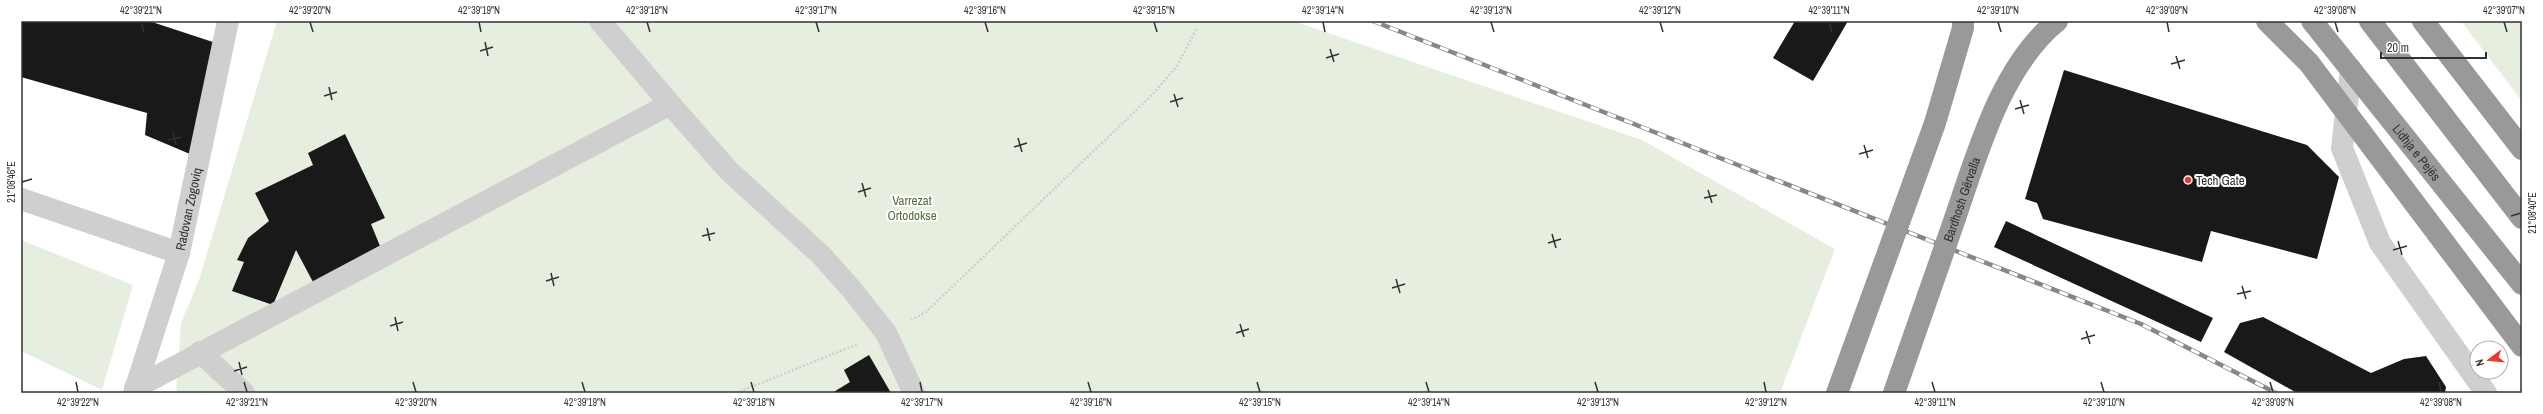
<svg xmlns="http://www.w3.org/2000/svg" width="2543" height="414" font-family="'Archivo Narrow',sans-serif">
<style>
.green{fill:#e6efdf}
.building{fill:#191919}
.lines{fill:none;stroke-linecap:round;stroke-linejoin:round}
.path{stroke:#cfcfcf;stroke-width:2.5;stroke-dasharray:2 2;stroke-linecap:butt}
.minor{stroke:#cfcfcf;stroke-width:22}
.highway{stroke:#999;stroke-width:22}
.rail-casing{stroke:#878787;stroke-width:4.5}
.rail{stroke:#fff;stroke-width:3;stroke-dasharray:9;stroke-linecap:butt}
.highway-bridge{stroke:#999;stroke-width:22}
.ticks{fill:none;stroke:#323232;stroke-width:1.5}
.poi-dot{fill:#f0352c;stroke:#fff;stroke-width:1.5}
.labels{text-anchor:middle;stroke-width:4;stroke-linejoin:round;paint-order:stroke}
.street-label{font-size:13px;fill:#323232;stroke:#fff}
.poi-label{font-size:13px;fill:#323232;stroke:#fff;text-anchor:start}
.park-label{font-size:13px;fill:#4e713b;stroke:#fff}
.neatline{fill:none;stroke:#323232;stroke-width:1.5}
.ticks-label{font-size:10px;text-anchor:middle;fill:#323232}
</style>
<rect width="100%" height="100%" fill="#fff"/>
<g class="green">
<path d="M277,21h1016l349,119 193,109 -55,144h-1604l5,-70 18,-43z"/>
<path d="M2461,21h61v80z"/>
<path d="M21,240l112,45 -31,105 -81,-39z"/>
</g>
<g class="building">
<path d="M21,21h128l73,24 -25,112 -52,-22 2,-22 -126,-36z"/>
<path d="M1795,21h53l-35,60 -40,-23z"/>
<path d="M2064,70l243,75 32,32 -22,82 -106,-28 -9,31 -159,-43 -6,-16 -12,-4z"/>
<path d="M345,134l40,84 -14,6 9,22 -67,36 -17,-32 -23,55 -41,-14 12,-29 -7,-2 11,-22 21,-17 -14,-28 58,-28 -5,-12z"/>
<path d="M2006,221l207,97 -12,24 -207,-95z"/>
<path d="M2263,317l108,56 33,-14 22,-3 20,31 -1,6h-148l-73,-41 16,-29z"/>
<path d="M869,355l22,38h-59l18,-11 -6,-12z"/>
</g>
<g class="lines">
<g class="path">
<path d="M911,320l15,-8 226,-217 25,-29 20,-38"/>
<path d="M736,393l122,-49"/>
</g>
<g class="minor">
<path d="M600,21l70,83"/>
<path d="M2351,69l-9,79 38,95 106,150"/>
<path d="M21,199l158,54"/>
<path d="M200,352l44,41"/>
<path d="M135,388l535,-284 59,67 92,84 32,36 33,42 28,60"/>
<path id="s1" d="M134,393l45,-140 49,-232"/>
</g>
<g class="highway">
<path id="s2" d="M2312,21l210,263"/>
<path d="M2370,21l152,197"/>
<path d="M2423,21l99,128"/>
</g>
<defs>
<path id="rail" d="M1373,21l768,303 135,69"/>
</defs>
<use href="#rail" class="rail-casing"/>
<use href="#rail" class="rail"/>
<g class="highway-bridge">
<path d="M2267,21l42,42 213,283"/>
<path d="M1837,393l98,-270 28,-95v-7"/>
<path id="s3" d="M1894,393c19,-55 39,-111 58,-166 24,-68 47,-159 105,-206"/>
</g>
</g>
<path class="ticks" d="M141,22l3,10M310,22l3,10M479,22l2,10M647,22l3,10M816,22l3,10M985,22l3,10M1154,22l3,10M1323,22l2,10M1491,22l3,10M1660,22l3,10M1829,22l3,10M1998,22l3,10M2167,22l2,10M2335,22l3,10M2504,22l3,10M485,42l3,14M1330,49l4,13M480,51l13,-4M2176,56l4,13M1326,58l13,-4M2171,64l14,-4M329,87l3,13M1174,94l4,13M324,96l13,-4M2020,100l4,14M1170,102l13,-4M2015,109l14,-4M173,132l3,13M1018,138l4,14M168,140l13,-3M1864,145l4,13M1014,147l13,-4M1859,154l14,-4M22,182l10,-3M862,183l4,14M1708,190l4,13M858,192l13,-4M1704,198l13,-3M2511,216l10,-3M707,228l3,13M1552,234l4,14M702,236l13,-3M2398,241l4,14M1548,243l13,-4M2393,250l14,-4M551,273l3,13M1396,279l4,14M546,281l13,-4M2242,286l4,13M1392,288l13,-4M2237,294l14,-3M395,317l3,14M1240,324l4,13M390,326l13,-4M2086,331l4,13M1236,333l13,-4M2081,339l14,-4M239,362l3,13M234,371l13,-4M76,382l2,10M244,382l3,10M413,382l3,10M582,382l3,10M751,382l3,10M920,382l2,10M1088,382l3,10M1257,382l3,10M1426,382l3,10M1595,382l3,10M1764,382l2,10M1932,382l3,10M2101,382l3,10M2270,382l3,10M2439,382l2,10"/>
<circle class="poi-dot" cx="2188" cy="180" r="4"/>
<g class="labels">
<g class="street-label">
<text dy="5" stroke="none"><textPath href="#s2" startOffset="168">Lidhja e Pejës</textPath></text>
<text dy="5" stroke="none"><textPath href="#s3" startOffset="205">Bardhosh Gërvalla</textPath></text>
<text dy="5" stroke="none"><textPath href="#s1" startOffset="192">Radovan Zogoviq</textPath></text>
</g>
<g class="poi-label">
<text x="2196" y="185">Tech Gate</text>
</g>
<g class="park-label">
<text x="912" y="205">Varrezat<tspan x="912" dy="15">Ortodokse</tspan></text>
</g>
</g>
<rect width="2543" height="414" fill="none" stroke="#ffffff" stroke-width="44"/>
<g transform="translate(2489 360) rotate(254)"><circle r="19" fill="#ffffff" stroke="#adadad"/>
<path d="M0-3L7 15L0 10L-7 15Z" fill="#f0352c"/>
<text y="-6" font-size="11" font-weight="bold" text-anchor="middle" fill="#323232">N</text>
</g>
<path d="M2381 52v6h105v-6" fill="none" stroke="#323232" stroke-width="2"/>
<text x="2387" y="52" font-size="12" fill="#323232" stroke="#ffffff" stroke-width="3" paint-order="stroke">20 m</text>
<rect x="22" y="22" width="2499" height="370" class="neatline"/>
<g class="ticks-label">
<text x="141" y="14">42°39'21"N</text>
<text x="310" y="14">42°39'20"N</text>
<text x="479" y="14">42°39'19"N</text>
<text x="647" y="14">42°39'18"N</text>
<text x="816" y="14">42°39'17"N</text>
<text x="985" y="14">42°39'16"N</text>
<text x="1154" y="14">42°39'15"N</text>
<text x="1323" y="14">42°39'14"N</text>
<text x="1491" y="14">42°39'13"N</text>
<text x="1660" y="14">42°39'12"N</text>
<text x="1829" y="14">42°39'11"N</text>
<text x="1998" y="14">42°39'10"N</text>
<text x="2167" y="14">42°39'09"N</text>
<text x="2335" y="14">42°39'08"N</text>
<text x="2504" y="14">42°39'07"N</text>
<text transform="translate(11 182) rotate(-90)" y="4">21°08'46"E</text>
<text transform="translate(2532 213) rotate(-90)" y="4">21°08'40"E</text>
<text x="78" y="406">42°39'22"N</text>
<text x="247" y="406">42°39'21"N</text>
<text x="416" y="406">42°39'20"N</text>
<text x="585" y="406">42°39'19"N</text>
<text x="754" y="406">42°39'18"N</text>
<text x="922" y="406">42°39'17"N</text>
<text x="1091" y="406">42°39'16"N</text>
<text x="1260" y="406">42°39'15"N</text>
<text x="1429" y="406">42°39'14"N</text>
<text x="1598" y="406">42°39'13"N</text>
<text x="1766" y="406">42°39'12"N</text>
<text x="1935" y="406">42°39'11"N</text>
<text x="2104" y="406">42°39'10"N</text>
<text x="2273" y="406">42°39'09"N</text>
<text x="2441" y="406">42°39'08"N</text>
</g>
</svg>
